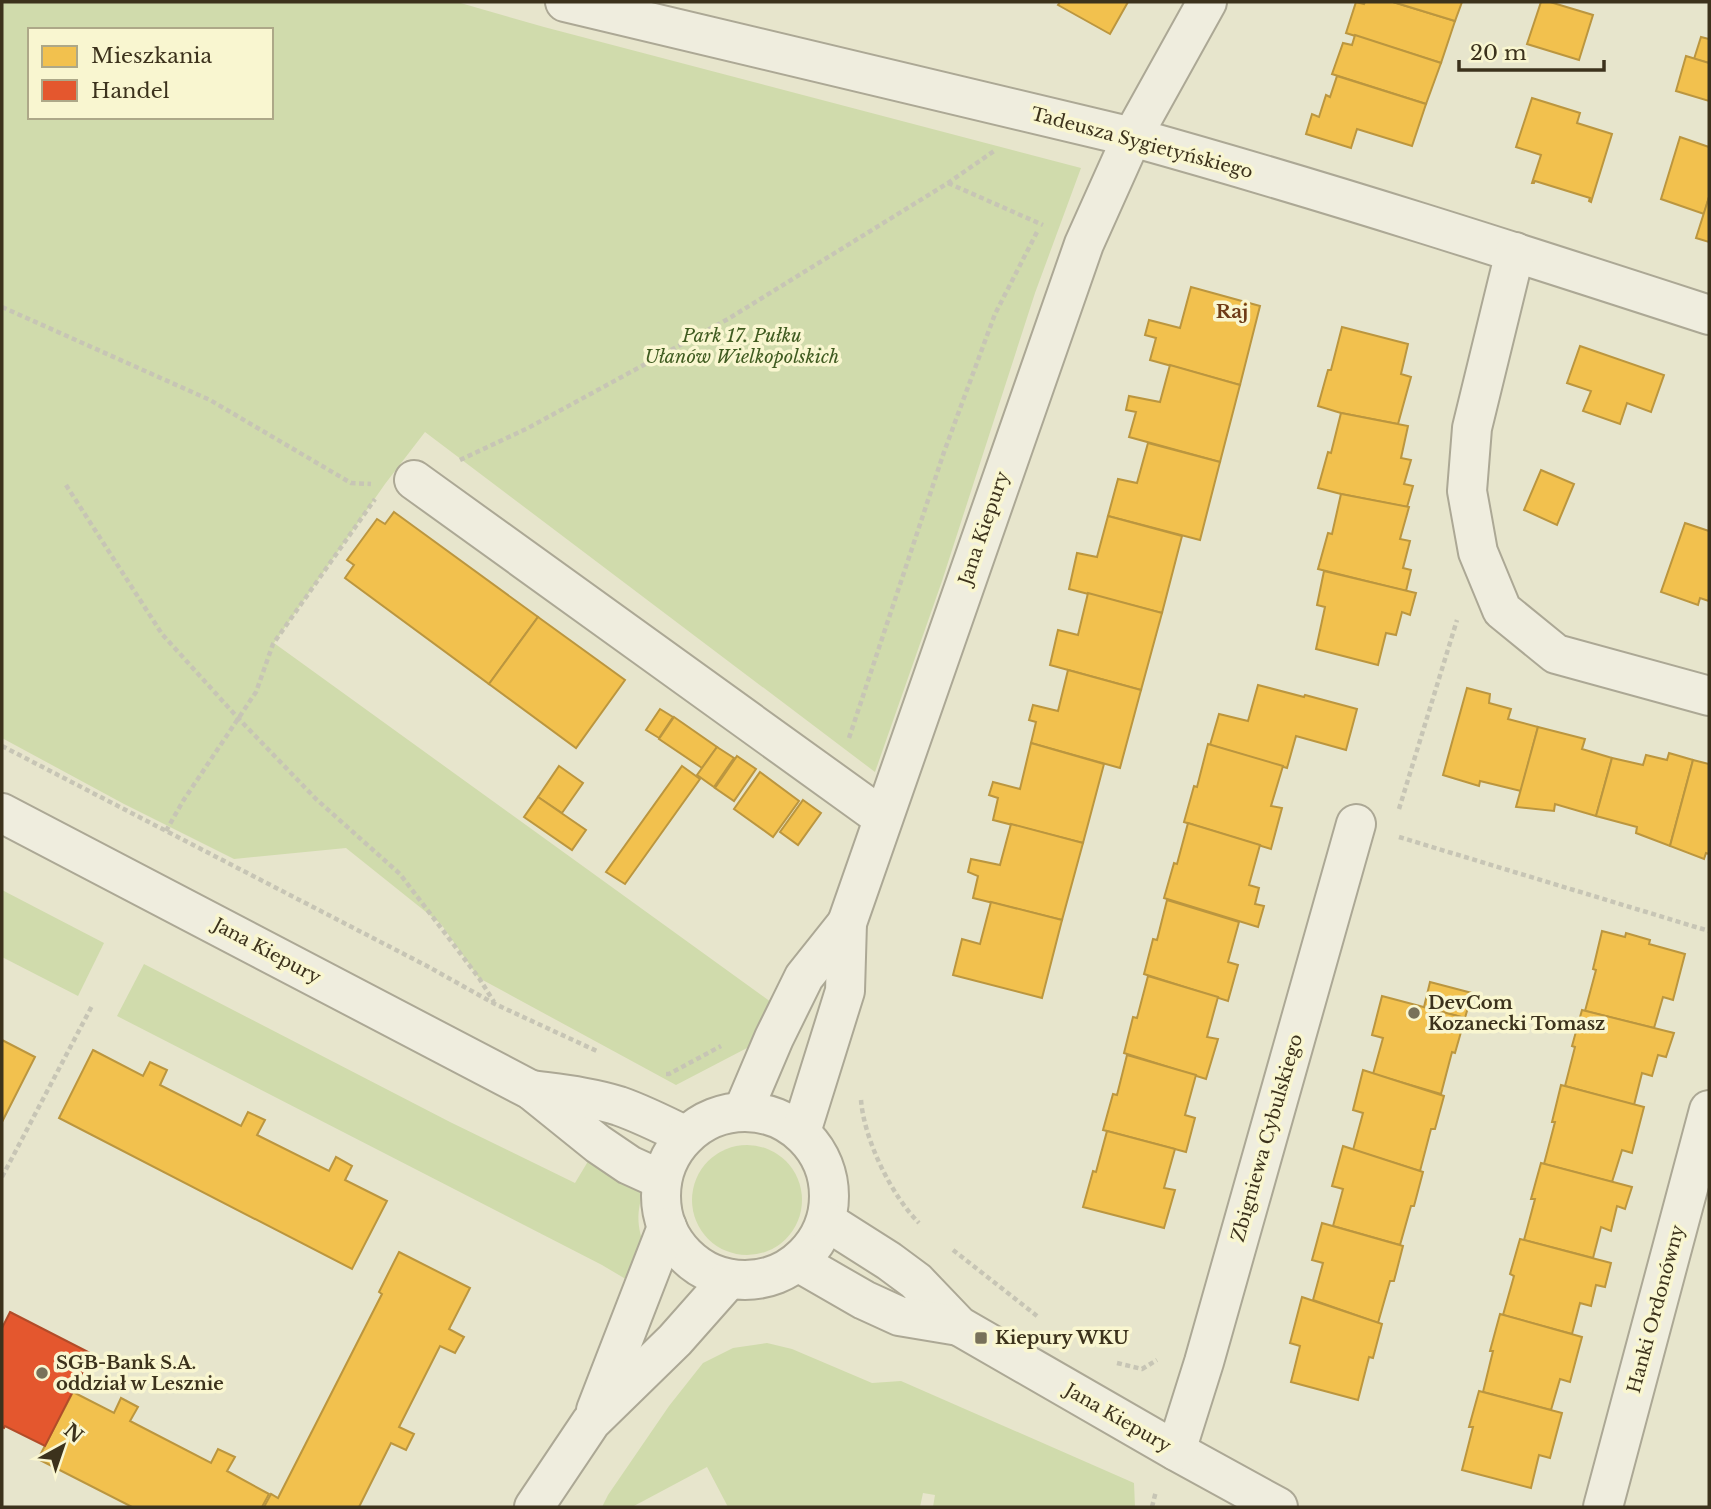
<svg xmlns="http://www.w3.org/2000/svg" width="1711" height="1509" font-family="'Libre Baskerville',serif">
<style>
.green{fill:#d0dbac;fill-rule:evenodd}
.homes{fill:#f2c14e;stroke:#bb963f;stroke-width:2}
.shops{fill:#e4572e;stroke:#b24c29;stroke-width:2}
.lines{fill:none;stroke-linecap:round;stroke-linejoin:round}
.minor-casing{stroke:#aca895;stroke-width:42}
.path{stroke:#c7c5b5;stroke-width:4.5;stroke-dasharray:5 3.5;stroke-linecap:butt}
.minor{stroke:#efedde;stroke-width:38}
.poi-dot{fill:#78715a;stroke:#f9f6d0;stroke-width:2.5}
.labels{text-anchor:middle;stroke-width:7;stroke-linejoin:round;paint-order:stroke}
.street-label{font-size:18px;fill:#3c321c;stroke:#f9f6d0}
.park-label{font-size:18px;font-style:italic;fill:#3f5b20;stroke:#f9f6d0}
.poi-label{font-size:18px;font-weight:bold;fill:#3c321c;stroke:#f9f6d0;text-anchor:start}
.neighbourhood-label{font-size:19px;font-weight:bold;fill:#6e3b16;stroke:#f9f6d0}
</style>
<rect width="100%" height="100%" fill="#e7e5cc"/>
<g class="green">
<path d="M2,2h455l87,25 537,141 -46,125 -93,288 -67,191 -450,-340 -40,52 -111,159 501,362 -28,43 -71,37 -197,-107 -38,-54 -95,-76 -112,11 -110,-55 -122,-66zM30,30h241v87h-241z"/>
<path d="M2,890l102,53 -26,53 -76,-39z"/>
<path d="M144,964l306,158 125,61 15,-25 53,33c-7,25 -6,36 3,60l-17,30 -27,-16 -485,-249z"/>
<circle cx="747" cy="1200" r="55"/>
<path d="M767,1343l25,6 80,34 29,-2 233,102 1,24h-202l2,-12 -12,-2 -3,14h-192l-21,-40 -75,40h-30l6,-12 61,-89 34,-43 30,-15z"/>
</g>
<g class="homes">
<path d="M1060,2h68l-18,32 -52,-29z"/>
<path d="M1356,2l8,2 1,-2h28l62,19 -14,42 -95,-30z"/>
<path d="M1393,2h69l-7,19z"/>
<path d="M1541,2h9l43,13 -14,45 -52,-16z"/>
<path d="M1355,35l86,28 -15,41 -94,-30 11,-31 9,2z"/>
<path d="M1701,37l8,2v24l-15,-4z"/>
<path d="M1686,56l23,7v38l-33,-10z"/>
<path d="M1337,76l89,28 -14,42 -55,-17 -6,19 -45,-14 6,-20 7,3 7,-22 4,2z"/>
<path d="M1532,98l48,15 -3,10 35,11 -21,68 -2,-1 1,-3 -55,-17 -1,2h-2l9,-28 -25,-8z"/>
<path d="M1680,137l29,10v50l-5,17 -43,-15z"/>
<path d="M1709,197v45l-13,-4z"/>
<path d="M1191,287l69,19 -20,79 -90,-25 6,-22 -11,-3 4,-15 31,8z"/>
<path d="M1342,327l66,17 -7,30 10,3 -13,47 -57,-11 -23,-7 10,-36h3z"/>
<path d="M1580,346l84,29 -13,37 -24,-9 -7,21 -37,-13 8,-20 -24,-8z"/>
<path d="M1170,365l70,20 -20,77 -91,-25 7,-25 -10,-2 3,-14 31,6z"/>
<path d="M1341,413l67,13 -7,32 10,2 -7,24 9,2 -6,21 -66,-13 -23,-6 10,-36 3,1z"/>
<path d="M1148,443l72,19 -20,78 -92,-24 10,-37 19,4z"/>
<path d="M1541,470l33,14 -17,41 -33,-15z"/>
<path d="M1341,494l68,13 -9,32 10,2 -7,27 8,2 -5,21 -88,-22 10,-36 4,1z"/>
<path d="M394,512l144,105 -49,67 -144,-106 9,-13 -7,-5 30,-41 8,5z"/>
<path d="M1108,516l74,20 -20,77 -93,-24 8,-36 20,4z"/>
<path d="M1685,523l24,8v70l-9,-3 -2,7 -37,-13z"/>
<path d="M1324,571l92,22 -6,22 -8,-3 -6,23 -10,-2 -8,32 -62,-16 9,-42 -8,-2z"/>
<path d="M1088,593l74,20 -21,77 -91,-25 8,-35 20,5z"/>
<path d="M538,617l87,63 -49,68 -87,-64z"/>
<path d="M1068,670l73,20 -21,78 -89,-25 5,-21 -7,-2 4,-15 25,6z"/>
<path d="M1258,685l46,12 1,-2 52,14 -11,41 -50,-14 -9,32 -77,-23 9,-31 29,7z"/>
<path d="M1467,688l23,6 -1,9 22,6 -3,10 30,8 -17,64 -41,-10 -1,5 -36,-11z"/>
<path d="M660,709l13,8 -14,21 -13,-8z"/>
<path d="M674,717l43,30 -15,21 -43,-29z"/>
<path d="M1538,727l47,12 -3,10 30,9 -16,58 -41,-12 -1,7 -38,-4z"/>
<path d="M1031,743l73,21 -21,79 -90,-23 5,-22 -9,-3 4,-13 27,7z"/>
<path d="M1208,744l75,22 -12,40 11,2 -11,41 -87,-27 10,-36 3,1z"/>
<path d="M717,747l17,11 -20,29 -17,-12z"/>
<path d="M1669,753l24,7 -23,86 -34,-13 1,-6 -41,-11 16,-58 31,7 3,-10 21,5z"/>
<path d="M737,756l19,13 -22,32 -19,-13z"/>
<path d="M1693,760l16,4v90l-3,-1 -2,6 -34,-13z"/>
<path d="M559,766l24,17 -21,30 -24,-16z"/>
<path d="M682,766l18,13 -75,105 -19,-12z"/>
<path d="M760,772l39,29 -26,36 -39,-28z"/>
<path d="M538,797l48,33 -14,20 -48,-33z"/>
<path d="M803,800l18,13 -23,32 -18,-13z"/>
<path d="M1188,823l72,22 -11,40 10,3 -4,16 9,2 -6,21 -94,-29 10,-35 3,1z"/>
<path d="M1011,824l72,19 -21,77 -89,-22 5,-22 -10,-4 3,-13 29,6z"/>
<path d="M1167,900l72,22 -11,40 10,3 -10,36 -84,-27 9,-35 4,1z"/>
<path d="M991,902l71,18 -20,78 -89,-23 9,-36 18,5z"/>
<path d="M1602,931l23,6 1,-4 24,7 -1,4 36,10 -12,46 -10,-3 -9,31 -69,-17 11,-41 -3,-1z"/>
<path d="M1148,976l70,21 -11,40 11,2 -12,40 -82,-26 9,-36 4,1z"/>
<path d="M1430,982l42,11 -7,25 -41,-11z"/>
<path d="M1382,996l83,22 -10,35 -3,-1 -11,42 -68,-20 10,-36 -11,-3z"/>
<path d="M1582,1010l92,23 -8,24 -8,-2 -6,21 -10,-3 -8,32 -69,-19 10,-39 -3,-1z"/>
<path d="M2,1040l33,17 -33,65z"/>
<path d="M93,1050l50,26 7,-14 17,8 -7,15 81,41 7,-14 17,8 -8,15 72,36 7,-14 16,9 -7,14 42,21 -35,68 -293,-151z"/>
<path d="M1127,1055l69,20 -11,40 10,3 -9,34 -83,-22 10,-36 4,1z"/>
<path d="M1363,1070l81,26 -9,33h-4l-11,42 -67,-21 10,-37 -10,-3z"/>
<path d="M1561,1085l83,22 -12,46 -10,-3 -10,32 -68,-18 11,-42h-3z"/>
<path d="M1107,1131l68,18 -11,39 11,2 -11,38 -81,-21 10,-36 3,1z"/>
<path d="M1343,1146l80,26 -9,34h-3l-11,39 -67,-19 10,-37 -11,-3z"/>
<path d="M1541,1163l91,24 -7,22 -8,-3 -6,25 -10,-4 -8,31 -69,-18 11,-41h-4z"/>
<path d="M1322,1223l81,23 -9,35h-4l-12,42 -65,-23 10,-37 -11,-3z"/>
<path d="M1520,1239l91,24 -6,24 -9,-2 -5,21 -11,-3 -8,31 -69,-19 11,-39 -4,-2z"/>
<path d="M399,1252l71,36 -21,41 15,8 -9,16 -15,-7 -41,81 15,7 -8,16 -15,-7 -32,64h-95l7,-13 7,4 104,-204 -3,-2z"/>
<path d="M1302,1297l80,27 -9,34 -4,-1 -11,43 -67,-18 9,-36 -10,-3z"/>
<path d="M1500,1314l82,23 -12,45 -10,-3 -9,31 -68,-18 10,-41h-3z"/>
<path d="M1479,1391l83,22 -12,45 -11,-3 -8,33 -69,-18 11,-43h-4z"/>
<path d="M73,1392l41,21 7,-15 17,9 -8,14 81,42 7,-14 17,8 -8,14 42,23 -7,13h-130l-94,-48z"/>
</g>
<path class="shops" d="M10,1312l82,42 -47,92 -40,-20 -1,2 -2,-1v-99z"/>
<g class="lines">
<defs>
<g id="minor">
<path d="M565,2l567,135c194,54 386,116 577,178"/>
<path d="M1515,252l-43,176 -5,63 11,61 24,58 54,44 153,42"/>
<path d="M414,480l469,338"/>
<path d="M2,813l529,277 67,54 31,21 33,15"/>
<path d="M531,1090c29,4 60,7 88,16 23,8 45,19 67,30"/>
<path d="M743,1111l31,-73 30,-61 43,-54"/>
<circle cx="745" cy="1196" r="84"/>
<path d="M801,1132l44,-141 2,-68 237,-679 48,-107 75,-135"/>
<path d="M826,1221l63,40 27,20 43,45 217,125 102,56"/>
<path d="M798,1262l66,38 35,16 60,10"/>
<path d="M596,1410l71,-183"/>
<path d="M1176,1451l28,-89 152,-538"/>
<path d="M534,1507l57,-85 84,-82 54,-61"/>
<path d="M1603,1507l106,-397"/>
</g>
</defs>
<use href="#minor" class="minor-casing"/>
<g class="path">
<path d="M948,183l95,42"/>
<path d="M2,307l208,93 141,83 20,1"/>
<path d="M460,460l68,-32 200,-109 220,-136 46,-32"/>
<path d="M66,485l96,149 76,84 78,81 84,75 79,104 15,24"/>
<path d="M849,738l95,-286 51,-138 42,-82"/>
<path d="M2,746l425,220 68,38 104,48"/>
<path d="M1399,809l58,-189"/>
<path d="M166,831l17,-30 73,-109 17,-48 102,-145"/>
<path d="M1399,837l310,94"/>
<path d="M666,1074h3l52,-28"/>
<path d="M861,1100c3,39 30,95 58,123"/>
<path d="M2,1177l91,-173"/>
<path d="M953,1250l84,66"/>
<path d="M1117,1363l25,6 15,-9"/>
<path d="M1152,1507l4,-16"/>
</g>
<use href="#minor" class="minor"/>
</g>
<g class="poi-dot">
<circle cx="1414" cy="1013" r="7"/>
<rect x="974" y="1331" width="14" height="14" rx="3.5"/>
<circle cx="42" cy="1373" r="7"/>
</g>
<g class="labels">
<g class="street-label">
<text transform="translate(1142 143) rotate(15)" y="6">Tadeusza Sygietyńskiego</text>
<text transform="translate(984 528) rotate(-71)" y="6">Jana Kiepury</text>
<text transform="translate(267 951) rotate(28)" y="6">Jana Kiepury</text>
<text transform="translate(1267 1138) rotate(-74)" y="6">Zbigniewa Cybulskiego</text>
<text transform="translate(1656 1309) rotate(-75)" y="6">Hanki Ordonówny</text>
<text transform="translate(1118 1418) rotate(30)" y="6">Jana Kiepury</text>
</g>
<g class="park-label">
<text x="742" y="342">Park 17. Pułku<tspan x="742" dy="21">Ułanów Wielkopolskich</tspan></text>
</g>
<g class="poi-label">
<text x="1428" y="1009">DevCom<tspan x="1428" dy="21">Kozanecki Tomasz</tspan></text>
<text x="995" y="1344">Kiepury WKU</text>
<text x="56" y="1369">SGB-Bank S.A.<tspan x="56" dy="21">oddział w Lesznie</tspan></text>
</g>
<g class="neighbourhood-label">
<text x="1232" y="318">Raj</text>
</g>
</g>
<rect width="1711" height="1509" fill="none" stroke="#3c321c" stroke-width="7"/>
<rect x="28" y="28" width="245" height="91" fill="#f9f6d0" stroke="#ada888" stroke-width="2"/>
<rect x="42" y="46" width="35" height="21" fill="#f2c14e" stroke="#ada888" stroke-width="2"/>
<text x="91" y="63" font-size="21" fill="#3c321c">Mieszkania</text>
<rect x="42" y="80" width="35" height="21" fill="#e4572e" stroke="#ada888" stroke-width="2"/>
<text x="91" y="98" font-size="21" fill="#3c321c">Handel</text>
<g transform="translate(63 1446) rotate(40)" stroke="#f9f6d0" stroke-width="5" paint-order="stroke">
<path d="M0-5L12 26L0 18L-12 26Z" fill="#3c321c"/>
<text y="-10" font-size="19" font-weight="bold" text-anchor="middle" fill="#3c321c">N</text>
</g>
<path d="M1459 60v10h145v-10" fill="none" stroke="#3c321c" stroke-width="3.5"/>
<text x="1470" y="60" font-size="21" fill="#3c321c" stroke="#f9f6d0" stroke-width="5" paint-order="stroke">20 m</text>
</svg>
